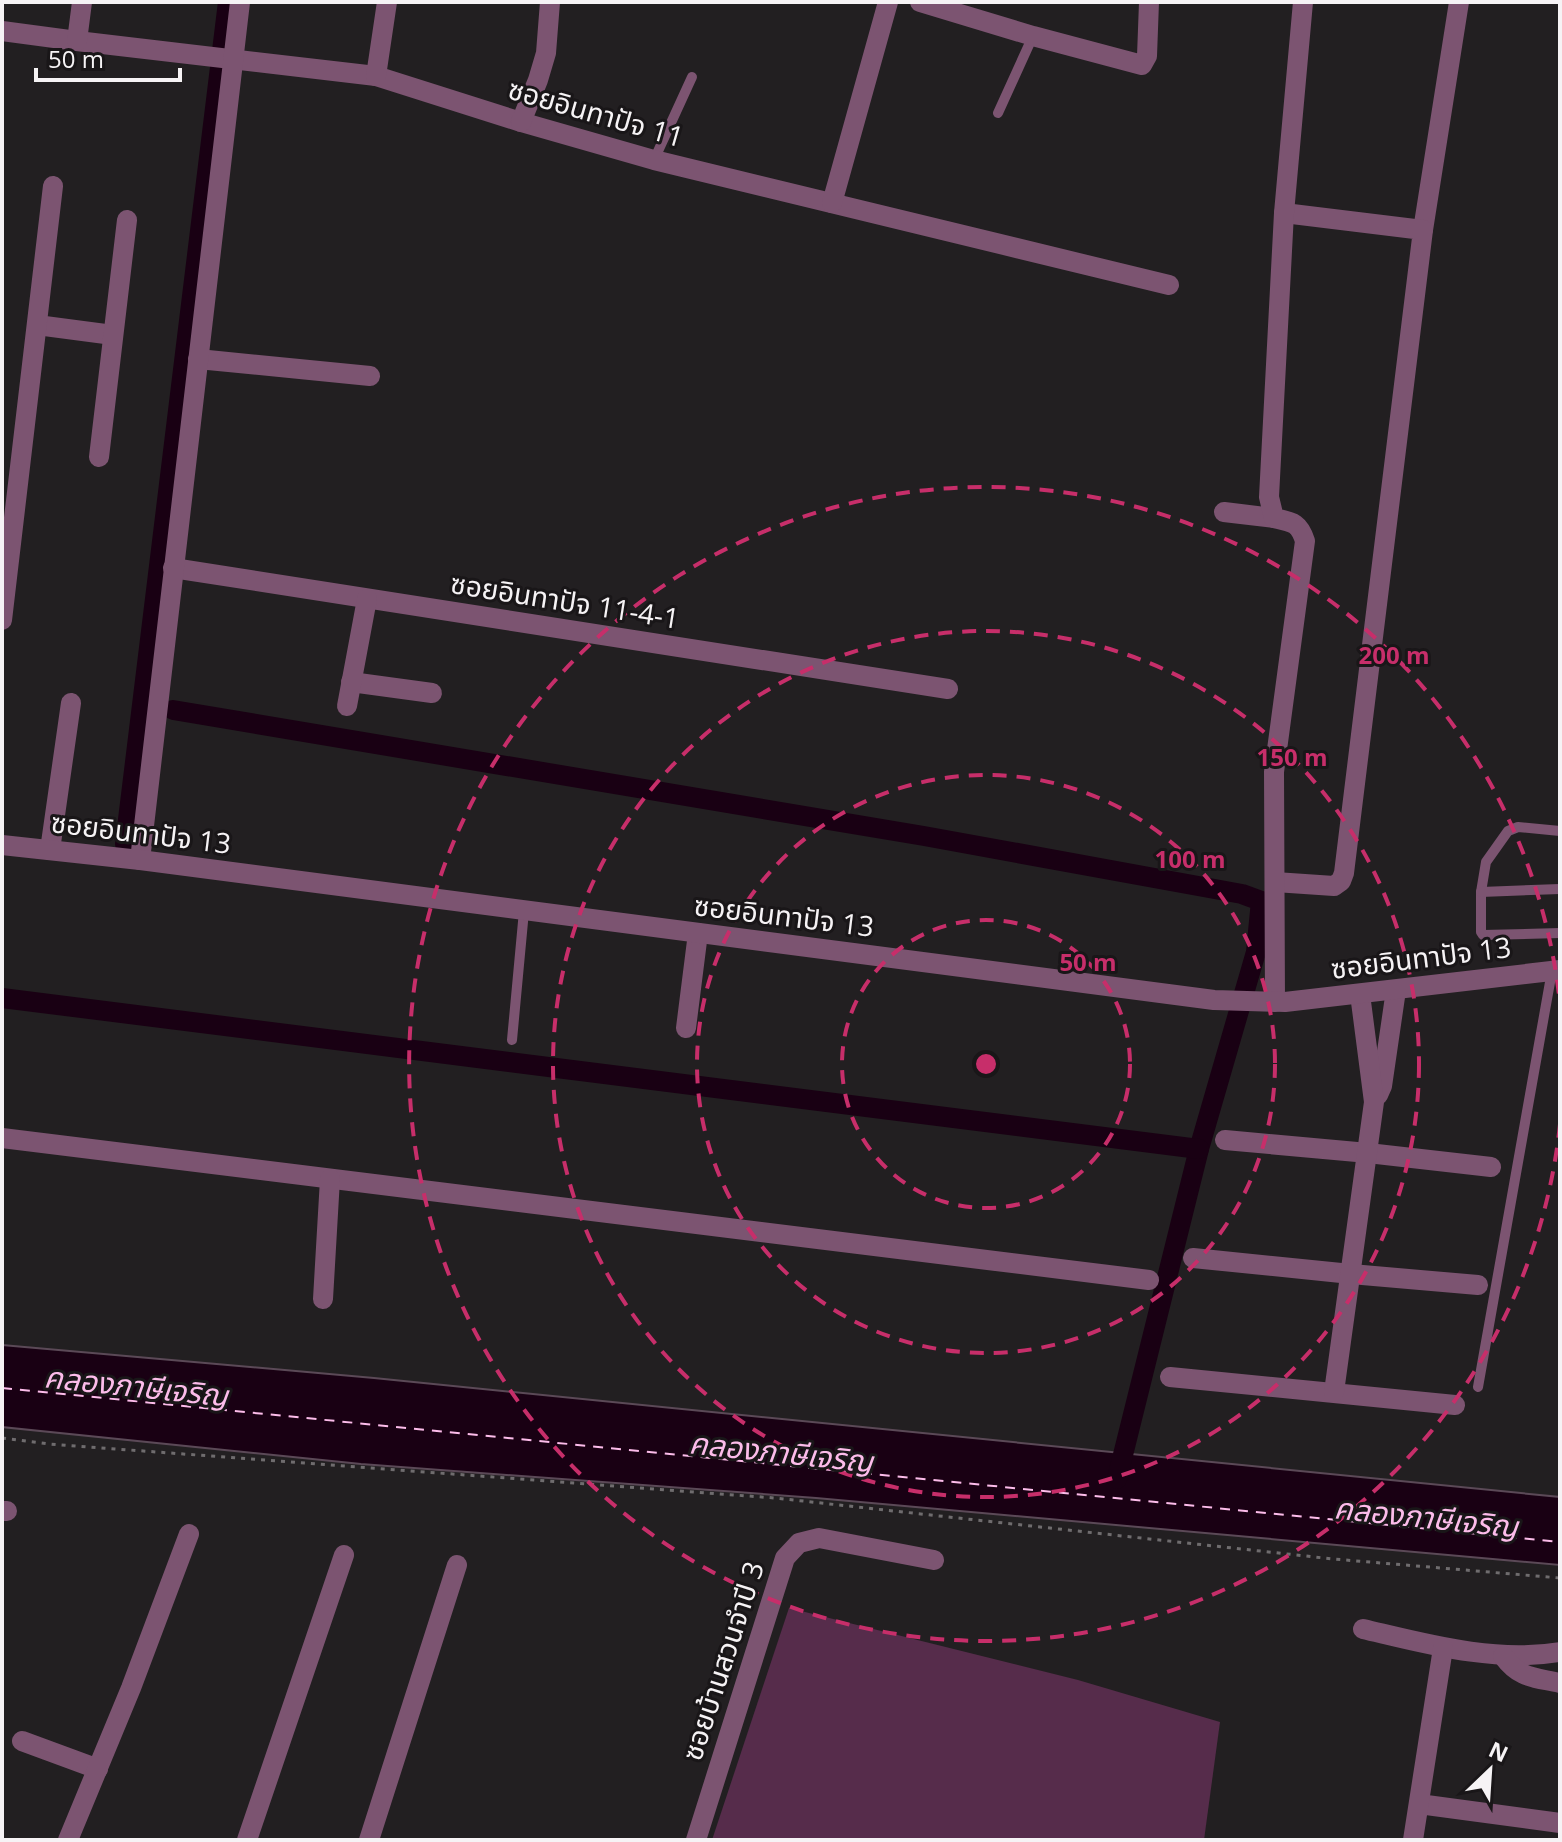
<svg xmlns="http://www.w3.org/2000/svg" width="1562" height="1842" font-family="'Open Sans','Noto Sans Thai',sans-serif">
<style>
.green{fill:#562c4b}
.water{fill:#190013;stroke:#5b4957;stroke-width:2}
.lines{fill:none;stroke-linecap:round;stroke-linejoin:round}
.canal{stroke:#190013;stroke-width:20}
.ferry{stroke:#fcbcea;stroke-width:2;stroke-dasharray:10 8;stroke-linecap:butt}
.path{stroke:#6f6c6e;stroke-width:3;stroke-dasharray:4 6;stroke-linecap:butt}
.service{stroke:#7c5471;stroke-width:10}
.minor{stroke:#7c5471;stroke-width:20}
.tertiary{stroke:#7c5471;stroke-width:20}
.ring{fill:none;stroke:#c72e6a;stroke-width:4;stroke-dasharray:14 10}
.labels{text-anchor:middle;stroke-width:6;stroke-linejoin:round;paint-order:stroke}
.street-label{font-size:28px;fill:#f6f3f5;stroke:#191618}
.water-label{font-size:30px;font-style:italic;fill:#fcbcea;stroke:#191618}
.centre{fill:#c72e6a;stroke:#191618;stroke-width:4}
.ring-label{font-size:24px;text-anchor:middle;font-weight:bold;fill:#c72e6a;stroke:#191618;stroke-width:6;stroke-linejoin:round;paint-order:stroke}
</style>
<rect width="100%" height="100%" fill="#221f21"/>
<path class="green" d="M789,1608l289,72 142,42 -16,118h-492z"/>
<path class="water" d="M2,1345l372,33 1186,119v68l-744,-67 -455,-34 -359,-37z"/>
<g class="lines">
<g class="canal">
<path d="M173,710l751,126 318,58 19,7 -5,51 -57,197 -82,330"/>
<path d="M125,844l103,-842"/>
<path d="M2,998l1197,151"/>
</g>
<path class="ferry" d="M2,1388l1558,154"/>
<path class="path" d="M2,1438l47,6 726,54 558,61 227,19"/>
<g class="service">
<path d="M998,113l35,-77"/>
<path d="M654,160l38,-83"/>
<path d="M1560,831l-42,-4 -10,4 -22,31 -5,30v40l2,3 77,-2"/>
<path d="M1481,892l79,-3"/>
<path d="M512,1040l12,-129"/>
<path d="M1478,1387l74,-416"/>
</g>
<g class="minor">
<path d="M920,2l113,34 109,29 5,-9 2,-54"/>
<path d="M2,31l75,10 299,35 145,46 133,38 515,125"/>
<path d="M77,41l5,-39"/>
<path d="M376,76l11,-74"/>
<path d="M521,122l17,-42 8,-27 4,-51"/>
<path d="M832,203l56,-201"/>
<path d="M1423,230l36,-228"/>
<path d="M37,325l76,10"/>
<path d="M198,359l172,17"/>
<path d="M99,457l28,-237"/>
<path d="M1224,512l50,6"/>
<path d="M173,568l775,121"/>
<path d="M2,620l51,-434"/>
<path d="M351,682l81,11"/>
<path d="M347,706l20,-107"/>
<path d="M50,850l21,-147"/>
<path d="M140,860l100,-858"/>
<path d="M1275,882l59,4 7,-5 3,-8 79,-643 -139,-17"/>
<path d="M1275,1002l-1,-230 31,-231c-6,-19 -13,-19 -31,-23l-5,-21 15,-284 19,-211"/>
<path d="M686,1028l12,-95"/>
<path d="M1378,1095l4,-9 14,-96"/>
<path d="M2,1138l1147,142"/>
<path d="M1225,1140l143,13 123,14"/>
<path d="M1193,1258l158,16 127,11"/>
<path d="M323,1299l7,-120"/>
<path d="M1170,1377l285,28"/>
<path d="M1334,1392l40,-290 -14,-108"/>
<path d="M2,1511h5"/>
<path d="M1363,1629c64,15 131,34 197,23"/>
<path d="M1503,1656c17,23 31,21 57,27"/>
<path d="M22,1741l76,28"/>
<path d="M1419,1804l141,19"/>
<path d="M68,1840l63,-152 58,-154"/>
<path d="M247,1840l97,-285"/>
<path d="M369,1840l88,-275"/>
<path d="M696,1840l89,-282 14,-15 20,-5 115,22"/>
<path d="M1413,1840l30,-192"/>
</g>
<path class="tertiary" d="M2,845l138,15 1074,140 71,2 275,-32"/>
</g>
<g class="ring">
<circle cx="986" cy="1064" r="144"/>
<circle cx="986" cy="1064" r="289"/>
<circle cx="986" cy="1064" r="433"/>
<path d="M1560 1124A577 577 0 1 1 1560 1004"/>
</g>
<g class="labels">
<g class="street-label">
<text transform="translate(596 113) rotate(16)" y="10">ซอยอินทาปัจ 11</text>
<text transform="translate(565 601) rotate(9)" y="10">ซอยอินทาปัจ 11-4-1</text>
<text transform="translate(141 833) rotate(7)" y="10">ซอยอินทาปัจ 13</text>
<text transform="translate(784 916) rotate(7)" y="10">ซอยอินทาปัจ 13</text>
<text transform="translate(1421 958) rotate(-7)" y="10">ซอยอินทาปัจ 13</text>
<text transform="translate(723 1661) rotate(-72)" y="10">ซอยบ้านสวนจำปี 3</text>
</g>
<g class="water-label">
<text transform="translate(136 1387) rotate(6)" y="10">คลองภาษีเจริญ</text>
<text transform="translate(781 1453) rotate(6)" y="10">คลองภาษีเจริญ</text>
<text transform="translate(1426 1518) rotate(6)" y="10">คลองภาษีเจริญ</text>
</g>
</g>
<circle cx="986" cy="1064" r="12" class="centre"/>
<g class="ring-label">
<text x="1394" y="664">200 m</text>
<text x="1292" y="766">150 m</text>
<text x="1190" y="868">100 m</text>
<text x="1088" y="971">50 m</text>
</g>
<rect width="1562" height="1842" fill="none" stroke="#f6f3f5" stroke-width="8"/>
<g transform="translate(1490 1770) rotate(25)" stroke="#191618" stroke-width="6" paint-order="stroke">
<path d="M0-6L14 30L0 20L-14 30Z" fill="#f6f3f5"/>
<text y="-12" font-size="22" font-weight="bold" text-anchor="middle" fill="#f6f3f5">N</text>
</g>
<path d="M36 68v12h144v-12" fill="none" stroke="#f6f3f5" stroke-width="4"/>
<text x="48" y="68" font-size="24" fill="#f6f3f5" stroke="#191618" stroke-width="6" paint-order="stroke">50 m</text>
</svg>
